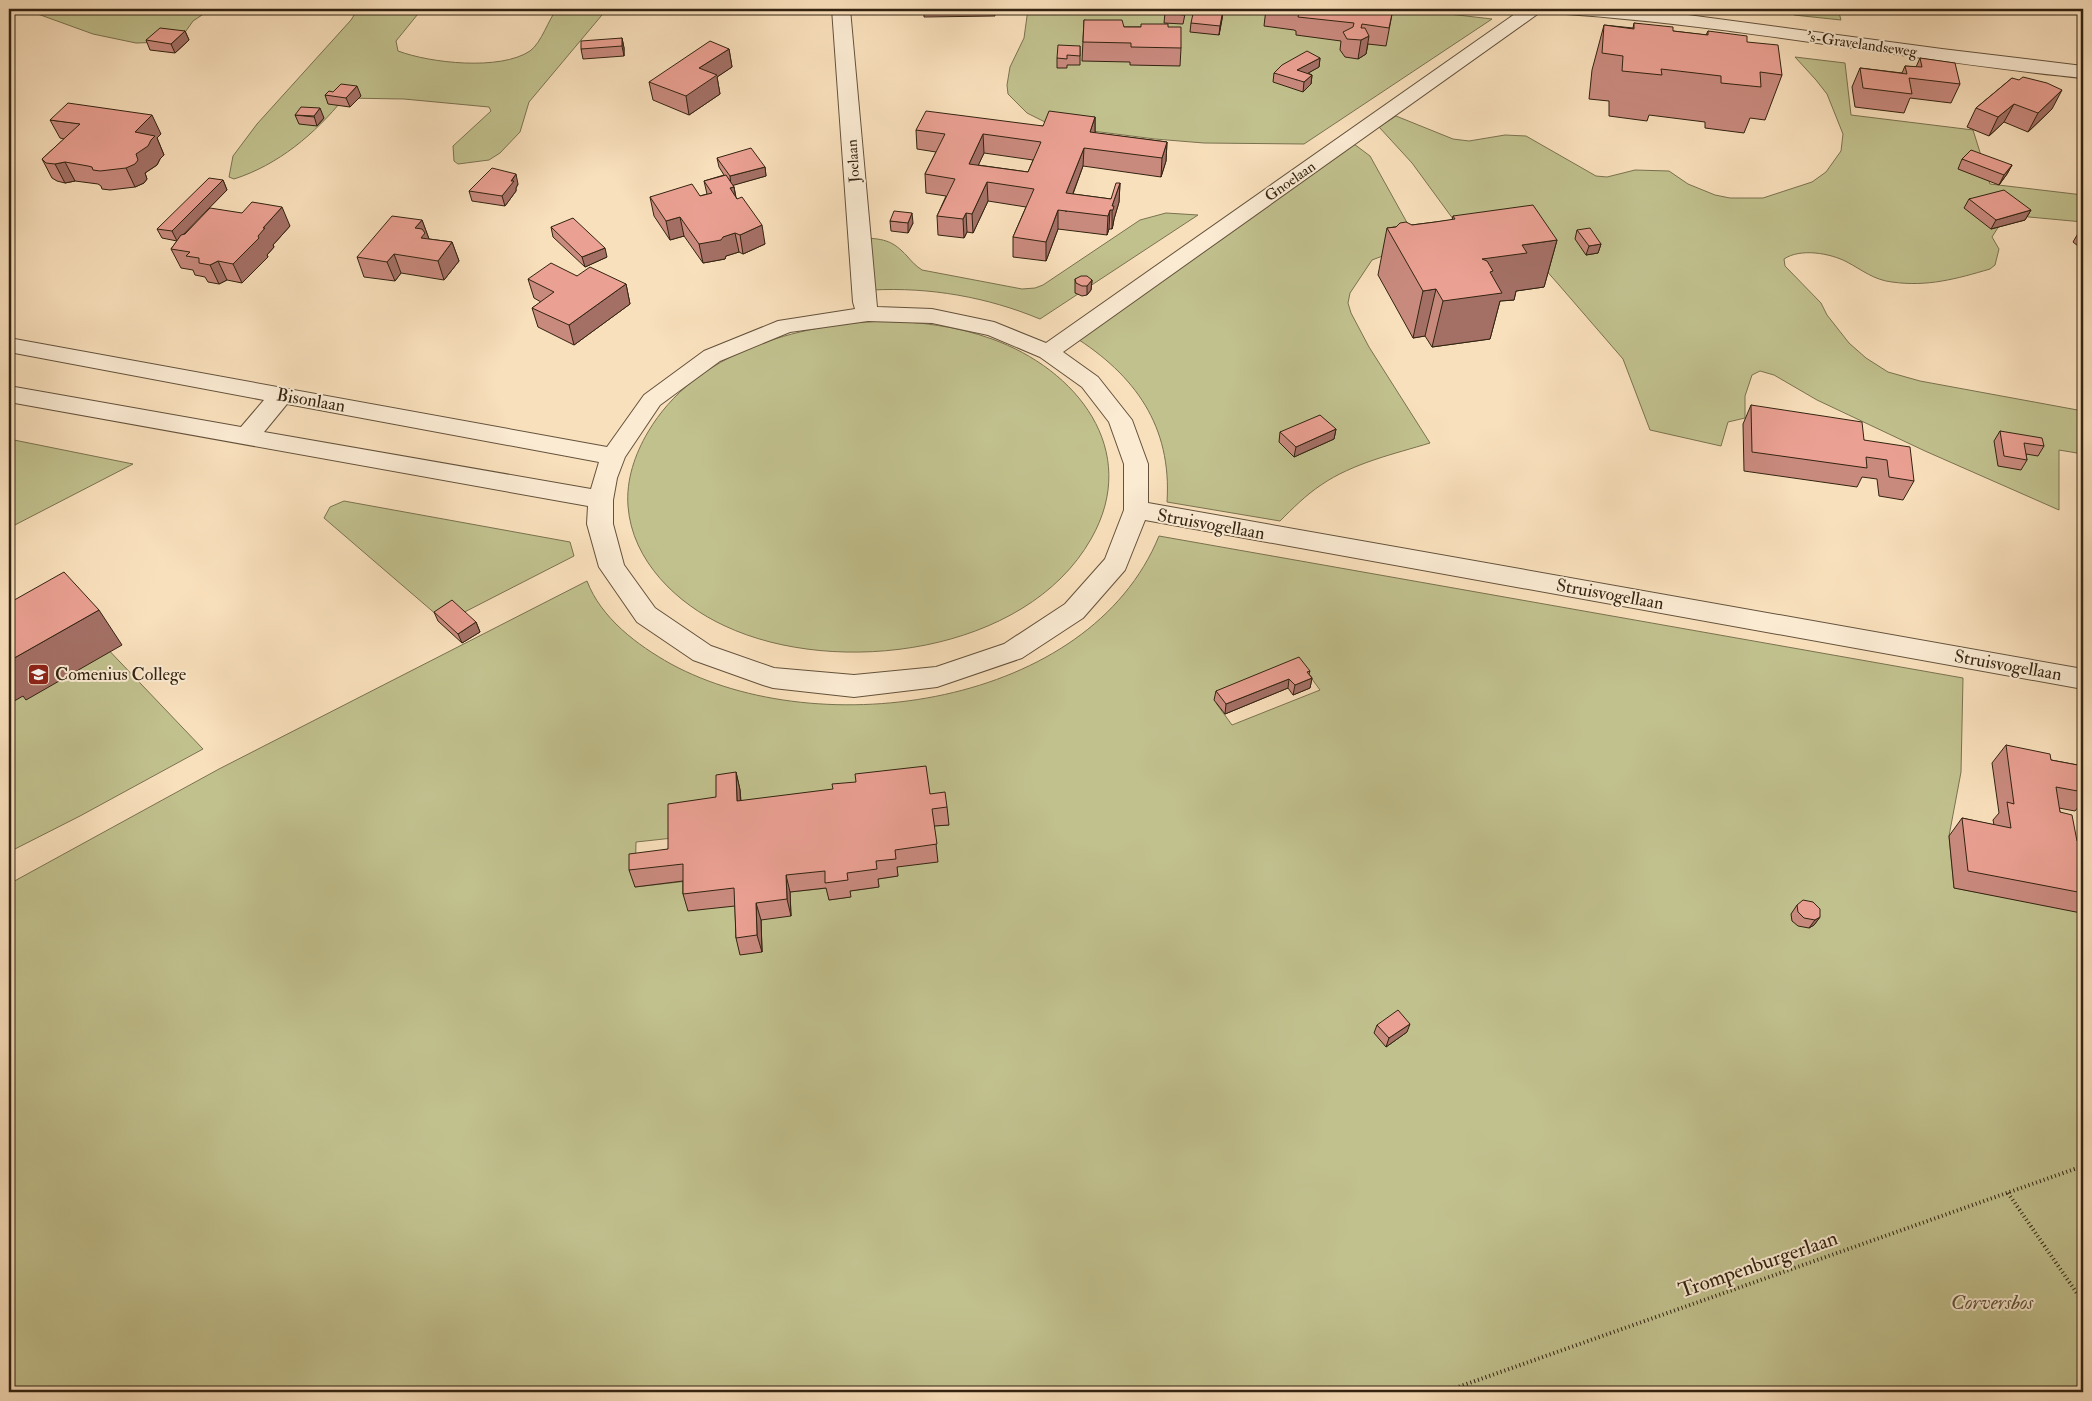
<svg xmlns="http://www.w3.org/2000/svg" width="2092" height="1401" font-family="'IM FELL Double Pica',serif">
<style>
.green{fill:#c1c18e;stroke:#7a7250;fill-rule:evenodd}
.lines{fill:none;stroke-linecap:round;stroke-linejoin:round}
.minor-casing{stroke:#64523c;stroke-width:2}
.path{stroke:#332311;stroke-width:4;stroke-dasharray:1 3;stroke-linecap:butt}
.minor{fill:#fbebd3;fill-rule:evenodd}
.wall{fill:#c98a7e;stroke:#332311;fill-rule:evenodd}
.shaded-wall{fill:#a47066;stroke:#332311}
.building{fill:#eaa092;stroke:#332311;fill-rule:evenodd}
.labels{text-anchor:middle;stroke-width:4;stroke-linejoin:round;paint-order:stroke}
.far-street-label{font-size:15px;fill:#332311;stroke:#fbebd3}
.street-label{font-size:18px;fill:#332311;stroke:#fbebd3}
.poi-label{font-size:18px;fill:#332311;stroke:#fbebd3;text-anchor:start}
.near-street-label{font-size:21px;fill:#332311;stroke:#fbebd3}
.near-park-label{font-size:21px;font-style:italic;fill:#5e5236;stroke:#fbebd3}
</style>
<rect width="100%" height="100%" fill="#f9e0bc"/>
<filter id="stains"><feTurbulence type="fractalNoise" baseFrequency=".004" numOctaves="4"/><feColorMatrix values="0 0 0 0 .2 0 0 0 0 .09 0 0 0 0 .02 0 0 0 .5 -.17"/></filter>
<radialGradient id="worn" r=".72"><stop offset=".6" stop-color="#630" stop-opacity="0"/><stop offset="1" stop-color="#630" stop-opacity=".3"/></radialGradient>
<g class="green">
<path d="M24,9h187l-18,12 -12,17 -15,4 -30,1 -43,-9z"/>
<path d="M358,9h64l-26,32 2,10c32,12 102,20 132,0 12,-9 18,-31 27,-42h50l-78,93 -9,30 -20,21 -11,7 -31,4 -4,-3 -1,-15 38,-35 -2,-4 -85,-8 -60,-1c-29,36 -66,67 -110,81l-5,-2 4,-21 24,-32 94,-104z"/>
<path d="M1028,9h378l86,10 -188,125 -100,-1 -49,-4 -102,-13 -26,-13 -19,-19 -1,-9 3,-18 14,-29z"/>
<path d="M1794,9h44l3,11 -47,-5z"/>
<path d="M1795,57l50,6 6,52 122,15 17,54 93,11v27l-65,-6 -14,2 -12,19 7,12 -4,16 -5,4c-34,10 -63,18 -98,13 -18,-2 -30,-12 -45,-20 -17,-9 -47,-14 -63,-3l1,7 36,37 6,12 22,28 17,15 22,14 32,9 163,30v43l-24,-4v60l-134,-59 -108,-51 -43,-25 -14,-4 -8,4 -7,21v22l-17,4 -7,24 -71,-16 -27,-71 -64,-74 -15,-17 -88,-45 -44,-60 -33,-36 17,-11 57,23 16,2 36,-6 21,1 70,40 11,1 28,-7 34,1 19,13 27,11 15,3h33l49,-16 14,-10 15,-21 2,-17 -16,-40 -11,-14z"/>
<path d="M1354,144l16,12 45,81 -22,15 -21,8 -22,33 -2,10 3,10 18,34 61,96c-36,11 -77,20 -109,42 -15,10 -28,23 -41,36l-113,-19c5,-76 -32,-127 -94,-166z"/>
<path d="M1166,213l32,2 -158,104c-53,-22 -110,-32 -168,-29l-7,-52c20,1 28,3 42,18 5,6 9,10 15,14l100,19 13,-1 8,-3 97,-65z"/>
<path d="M884,321c37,1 72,5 108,18 84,30 150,111 99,200 -65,115 -255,139 -366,87 -48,-22 -93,-65 -97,-120 -2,-26 7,-52 20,-74 47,-80 149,-108 236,-111z"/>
<path d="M9,439l124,25 -124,64z"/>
<path d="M344,501l226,41 4,14 -129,66 -121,-104 6,-11z"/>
<path d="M1159,536l804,142 -2,94 -12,64 5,52 129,24v480h-2074v-508l210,-115 368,-188c14,37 50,64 84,83 149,81 418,43 488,-128zM1304,668l16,22 -88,35 -16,-22zM721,815l228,10 -15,1 -37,41 1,9 -20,3 1,8 -29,4v6l-21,3 -1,-12 -38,4 -29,28 1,32 -23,-47 -51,-24 -53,6 1,-45 37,-4z"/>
<path d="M100,641l103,108 -123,67 -71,36v-157z"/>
</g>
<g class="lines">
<defs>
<g id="minor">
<path d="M832,9h18l27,298 55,2 62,13 52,21 476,-334h20l-3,4 -476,339 35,25 34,43 16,44v39l935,166v20l-938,-169 -20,50 -42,48 -61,40 -85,29 -83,10 -81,-9 -10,-3 -70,-25 -56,-38 -38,-55 -12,-43 1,-18 -579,-104v-16l232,41 23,-27 -255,-48v-14l598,109 37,-52 60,-44 74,-30 77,-12 -2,-7zM868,321l64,2 56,12 52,22 42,30 27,35 15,42v46l-19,49 -40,45 -61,40 -68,23 -82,8 -80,-7 -63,-22 -56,-38 -31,-43 -11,-41v-24l4,-22 8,-21 35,-52 60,-44 70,-29zM287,404l312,58 -8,27 -327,-57z"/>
<path d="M1557,9h86l299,40 141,17v12c-173,-17 -344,-52 -517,-64l-6,-1z"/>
</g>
</defs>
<use href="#minor" class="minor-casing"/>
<g class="path">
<path d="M2008,1193l75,109"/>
<path d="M1444,1392l639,-226"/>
</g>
<use href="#minor" class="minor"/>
</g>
<g class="wall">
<path d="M918,9h76l1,7 -71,1v-6h-5z"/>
<path d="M1038,9h17l-1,3 -16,-2z"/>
<path d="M1186,9l-3,15 -19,-1 1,-10z"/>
<path d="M1266,9h127l-7,37 -18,-2 -2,10 -8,5 -13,-2 -5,-7 1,-9 -45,-6v-4l-2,-1 -30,-4z"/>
<path d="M2003,9h29l-1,3h-8z"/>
<path d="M1223,10l-1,9 -3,16 -29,-3 1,-9z"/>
<path d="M1084,20l40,7h44l13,21 -1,18 -50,-1v-3l-48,-1z"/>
<path d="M1634,23l39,8 33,4 2,-4 74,44 -17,45 -15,-2 -6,15 -39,-5v-6l-56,-7 -2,6 -38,-5v-15l-20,-2 3,-29 12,-45 29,3z"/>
<path d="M185,31l4,9 -14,13 -25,-3 -4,-10z"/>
<path d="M622,38l2,10v8l-41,3 -2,-10z"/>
<path d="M1080,46v19h-13v3h-10v-10z"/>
<path d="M729,49l3,18 -15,10 3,17 -31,21 -36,-15 -4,-18z"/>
<path d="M1320,58l-1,9 -11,6 4,2 -1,9 -8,8 -30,-10 1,-9z"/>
<path d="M1920,58l40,26 -9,19 -41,-5 -6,15 -49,-6 -3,-20 8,-19 42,5 3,-7 11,1z"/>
<path d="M2012,78l40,31 -24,23 -24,-10 -15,14 -22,-9 9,-19z"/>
<path d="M325,95l36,1 -11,11 -22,-3z"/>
<path d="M295,115l29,3 -7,8 -18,-2z"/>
<path d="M1095,117v16l72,9 -1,19 -5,16 -78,-11 -10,28 38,5 9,-16 -1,19 -5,17 -1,6 -1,4h-3l-2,6 -49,-6 -12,32 -33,-4v-20l13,-30 -38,-6 -15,32 -6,-1 -3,6 -26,-3 -1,-19 9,-20 -20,-3 -1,-19 11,-22 -19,-3 -1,-19 127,-4zM984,153l49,7 -5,12 -50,-7z"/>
<path d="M50,120l111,14 -4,4 7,17 -4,4 -3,6 -12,8 2,6 -3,4 -9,4 -25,3 -8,-1 -1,-3 -3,-2 -23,-3 -10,2 -8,-2 -5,-3 -10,-19 22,-20 -4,-1z"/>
<path d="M717,158l48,9 1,9 -33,9 1,2 2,10 29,47 -22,10 -4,-2 -13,4 -1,3 -22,4 -19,-27 -14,4 -16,-24 -4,-19 50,-1 7,-2 -3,-13 20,-6 -5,-8z"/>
<path d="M1962,159l50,6 -5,9 -8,11 -41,-16z"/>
<path d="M223,180l4,10 -44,44 107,-8 -17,19 1,2 -7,8 1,2 -26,26 -15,-3 -8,4 -11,-2 -3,-5 -10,-2 -2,-5 -12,-2 -10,-19 6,-8 -15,-3 -5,-9z"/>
<path d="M518,184l-2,4v3l-11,15 -33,-5 -3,-10z"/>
<path d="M1969,199l62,11 -6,10 -34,9 -27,-21z"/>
<path d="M1453,216l104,24 -13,47 -28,4 -2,9 -14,1 -10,38 -58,8 -7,-11 -12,2 -35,-63 9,-47 65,-8z"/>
<path d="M422,220l7,19 23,3 7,19 -15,19 -43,-7 -6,8 -31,-4 -7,-20z"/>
<path d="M890,221l23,2 -5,10 -17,-2z"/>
<path d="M2083,225v25l-10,-8z"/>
<path d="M551,227l56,30 -22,10 -32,-30z"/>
<path d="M1577,230l24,14 -3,9 -12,2 -11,-16z"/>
<path d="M577,276l49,8 4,20 -56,41 -36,-18 -6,-19 9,-6 -7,-4 -6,-19z"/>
<path d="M1075,279l17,1 -1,10 -4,5 -5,1 -7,-3z"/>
<path d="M1751,405l113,35 50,41 -11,19 -24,-4 -2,-17 -15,-2 -5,10 -113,-16 -1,-47z"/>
<path d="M1336,429l-2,10 -40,18 -15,-15 1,-10z"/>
<path d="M2000,431l44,15 -6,10 -12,-2 1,6 -6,10 -23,-4 -4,-25z"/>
<path d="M434,612l42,10 4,10 -18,11 -24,-22z"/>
<path d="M1310,671l-1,3 3,4 -2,10 -17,7 -5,-7 -63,26 -11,-14 2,-9z"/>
<path d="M2006,745l45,15 32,6v35l-8,10 -16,-3 24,85v18l-2,2 -127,-25 -5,-52 13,-18 32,7 -1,-5 6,-7 -7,-50z"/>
<path d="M736,772l4,18 1,11 189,-7 17,13 2,18 -15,1 4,36 -41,5 1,9 -20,3 1,8 -29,4 1,6 -22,3 -3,-12 -36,4 1,24 -30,4 1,32 -22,3 -4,-17 -1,-32 -47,5 -5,-17v-13l-48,6 -6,-17 39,-21 48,-52z"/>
<path d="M1797,905l23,12 -6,8 -5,3 -11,-2 -6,-5 -1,-7z"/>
<path d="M1377,1025l30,7 -21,15 -12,-14z"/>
</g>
<g class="shaded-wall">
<path d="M1223,10l-1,9 -3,16 1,-9z"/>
<path d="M185,31l4,9 -14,13 -4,-9z"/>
<path d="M1369,36l-3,18 -8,5 3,-19z"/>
<path d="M622,38l2,10v8l-2,-10z"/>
<path d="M729,49l3,18 -15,10 3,17 -31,21 -3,-19 13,-28z"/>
<path d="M1320,58l-1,9 -23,13 1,-10z"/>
<path d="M1312,75l-1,9 -8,8 1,-10z"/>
<path d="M357,86l4,10 -11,11 -4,-9z"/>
<path d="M2062,90l-10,19 -24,23 10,-19z"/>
<path d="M2014,104l-10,18 -15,14 9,-19z"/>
<path d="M320,108l4,10 -7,8 -3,-10z"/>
<path d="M152,115l9,19 -4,4 7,17 -4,4 -3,6 -12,8 2,6 -3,4 -9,4 -9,-19 10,-14 -1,-22z"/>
<path d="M1095,117v19l-5,-4z"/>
<path d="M983,134l1,19 -14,30 -1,-19z"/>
<path d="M1167,142l-1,19 -5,16 1,-19z"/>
<path d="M1084,148l-1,18 -17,46v-19z"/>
<path d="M65,162l10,19 -10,2 -10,-19z"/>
<path d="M2012,165l-5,9 -8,11 5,-10z"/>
<path d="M765,167l1,9 -35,10 -1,-10z"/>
<path d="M516,174l2,10 -2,4v3l-11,15 -3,-10z"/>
<path d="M223,180l4,10 -50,51 -5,-10z"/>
<path d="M987,182l1,19 -15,32 -1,-19z"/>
<path d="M1120,183l-1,19 -5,17 -1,6 -1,4v-23z"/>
<path d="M734,187l3,19 -7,-18z"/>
<path d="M282,207l8,19 -17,19 1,2 -7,8 1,2 -26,26 -9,-19 30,-36z"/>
<path d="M1058,210v19l-12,32v-19z"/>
<path d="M1110,210l-1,19 -2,6 1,-19z"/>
<path d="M2031,210l-6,10 -34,9 5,-9z"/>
<path d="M912,213l1,10 -5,10v-10z"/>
<path d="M966,213l1,19 -3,6 -1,-19z"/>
<path d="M680,217l4,19 -14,4 -4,-19z"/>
<path d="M422,220l7,19 3,13 -17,-24z"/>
<path d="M762,225l3,19 -22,10 -3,-19z"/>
<path d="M735,233l4,19 -13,4 -1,3 -22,4 -4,-19z"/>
<path d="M1557,240l-13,47 -28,4 -2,9 -14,1 -10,38 -58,8 11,-46 39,-42 40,-14z"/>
<path d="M452,242l7,19 -15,19 -6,-19z"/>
<path d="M1601,244l-3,9 -12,2 3,-9z"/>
<path d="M605,248l2,9 -22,10 -3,-10z"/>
<path d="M394,254l7,19 -6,8 -8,-19z"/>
<path d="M218,261l9,19 -8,4 -9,-19z"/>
<path d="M1092,280l-1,10 -4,5v-9z"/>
<path d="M626,284l4,20 -56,41 -5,-20z"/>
<path d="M1436,289l-11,47 -12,2 10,-47z"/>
<path d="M1336,429l-2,10 -40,18 2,-10z"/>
<path d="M99,610l23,35 -96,55 -3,-4 -14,8v-43z"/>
<path d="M476,622l4,10 -18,11 -4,-9z"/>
<path d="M1312,678l-2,10 -17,7 2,-10z"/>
<path d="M1289,679l-1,9 -63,26 1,-10z"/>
<path d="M9,707l3,4 -3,2z"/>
<path d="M736,772l4,18 1,29 -4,-18z"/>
<path d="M786,875l4,17 1,24 -4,-17z"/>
<path d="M756,903l5,17 1,32 -5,-17z"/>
<path d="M1820,917l-6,8 -5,3 6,-8z"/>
<path d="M1410,1024l-3,8 -21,15 3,-9z"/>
</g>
<g class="building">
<path d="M1166,9h19l-1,6 -19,-2z"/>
<path d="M1194,9h20l9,1 -3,16 -29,-3z"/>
<path d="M1277,9h116l-4,19 -27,-4 -1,4h4l4,8 -8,4 -14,-1 -4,-7 10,-5 1,-4 -56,-6 1,-4 -3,-2z"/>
<path d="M1084,20h38l2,7h17v-3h27v3h13v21l-50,-1v-4l-48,-1z"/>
<path d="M1634,23l39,4v4l35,4v-4l39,5v6l31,3 4,30 -22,-3 1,15 -40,-4v-7l-60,-7 1,6 -40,-4 1,-15 -21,-3 2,-28 30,4z"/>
<path d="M160,28l25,3 -14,13 -25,-4z"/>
<path d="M622,38v8l-41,3v-8z"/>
<path d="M710,41l19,8 -30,19 18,7 -31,21 -37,-14z"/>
<path d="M1058,45l22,1v10l-13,-1v4l-10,-1z"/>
<path d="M1307,51l13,7 -23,12 15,5 -8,7 -30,-9 8,-8z"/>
<path d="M1920,58l35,5 5,21 -51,-6 3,16 -49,-6 -3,-20 47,6 -2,-8 17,1z"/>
<path d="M2023,77l24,6 15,7 -24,23 -24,-9 -16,13 -22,-9 36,-30 7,2z"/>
<path d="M341,84l16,2 -11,12 -21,-3 4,-4 4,1z"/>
<path d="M68,103l84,12 -17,17 20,4 -4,4 -3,6 -12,8 2,6 -3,4 -9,4 -26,3 -7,-1 -1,-3 -4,-1 -23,-4 -10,2 -9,-1 -4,-4 38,-35 -30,-4z"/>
<path d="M301,107l19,1 -6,8 -19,-1z"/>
<path d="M926,111l117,15 6,-15 46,6 -5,15 77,10 -5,16 -78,-10 -18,45 45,6 5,-16h4l-8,23h2l-1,4h-3l-2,6 -50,-6 -12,32 -33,-5 21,-48 -47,-7 -15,32 -6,-1 -3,6 -26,-3 18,-37 -30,-5 20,-40 -29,-4zM983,134l58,8 -13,30 -59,-8z"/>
<path d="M751,148l14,19 -35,9 -13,-18z"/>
<path d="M1971,150l41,15 -8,10 -42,-16z"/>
<path d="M492,168l24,6 -5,7h3l-12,15 -33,-5z"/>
<path d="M726,175l8,12 -4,1 7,11 5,-2 20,28 -22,10 -5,-2 -12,4 -2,3 -22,4 -19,-27 -14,4 -16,-24 42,-13 8,12 12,-3 -8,-12z"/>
<path d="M209,178l14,2 -51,51 -15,-2z"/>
<path d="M2004,190l27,20 -35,10 -27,-21z"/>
<path d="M252,202l30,5 -19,21h2l-7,8 1,2 -26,26 -15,-3 -8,4 -11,-2v-5l-13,-2 4,-4 -19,-3 10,-14 4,-1 25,-26 32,5z"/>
<path d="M1533,205l24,35 -35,5 5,8 -45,6 5,2 6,10 -3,1 12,21 -59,8 -7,-12 -13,2 -36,-63 9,-1 4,-4 6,-1 6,3 23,-3 20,-3 -2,-3z"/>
<path d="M894,211l18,2 -4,10 -18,-2z"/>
<path d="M392,216l30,4 -7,8 7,1 3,4 -4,5 31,4 -14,19 -44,-7 -7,8 -30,-5z"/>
<path d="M573,218l32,30 -23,9 -31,-30z"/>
<path d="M1590,228l11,16 -12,2 -12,-16z"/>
<path d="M551,263l26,13 13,-9 36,17 -57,41 -37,-17 22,-16 -26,-13z"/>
<path d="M1081,276h6l5,4 -5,6h-5l-6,-3 -1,-4z"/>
<path d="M1751,405l111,17 2,18 46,7 4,34 -25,-4 -2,-17 -21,-3 1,11 -115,-16z"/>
<path d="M1320,415l16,14 -40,18 -16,-15z"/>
<path d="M2000,431l42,7 2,8 -20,-3 3,17 -23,-4z"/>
<path d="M64,572l35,38 -90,51v-58z"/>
<path d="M452,600l24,22 -18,12 -24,-22z"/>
<path d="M1299,657l11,14 -3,1 5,6 -17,7 -6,-6 -63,25 -10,-13z"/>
<path d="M2006,745l44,9 1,6 32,6v26l-27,-5 4,25 12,3 5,26 6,1v51l-115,-22 -6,-53 49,10 -4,-26 7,2z"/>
<path d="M926,766l4,28 15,-2 2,15 -15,2 5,35 -42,6 1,9 -20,2 1,8 -30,4 1,7 -23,3v-12l-39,4 1,24 -31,4 1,32 -21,3 -2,-50 -51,6v-30l-54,6v-16l39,-5v-45l48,-7v-22l20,-3 1,29 96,-12 -1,-5 24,-2 -1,-8z"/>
<path d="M1803,900l10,2 7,7v8l-5,3 -11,-2 -6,-6 -1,-7z"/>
<path d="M1398,1010l12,14 -21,14 -12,-13z"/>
</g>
<defs>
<symbol id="school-square" viewBox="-11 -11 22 22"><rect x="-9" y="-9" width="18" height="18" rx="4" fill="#8f2418" stroke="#fbebd3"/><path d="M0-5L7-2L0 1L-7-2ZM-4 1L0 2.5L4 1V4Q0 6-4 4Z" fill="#fff"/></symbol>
</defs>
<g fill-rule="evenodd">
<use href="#school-square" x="26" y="662" width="25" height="25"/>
</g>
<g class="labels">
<g class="far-street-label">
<text transform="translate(1862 44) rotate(8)" y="5">'s-Gravelandseweg</text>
<text transform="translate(853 161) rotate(-94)" y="5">Joelaan</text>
<text transform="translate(1290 181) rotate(-35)" y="5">Gnoelaan</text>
</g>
<g class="street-label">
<text transform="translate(311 400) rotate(10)" y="6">Bisonlaan</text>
<text transform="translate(1211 524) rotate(10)" y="6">Struisvogellaan</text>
<text transform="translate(1610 594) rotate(10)" y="6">Struisvogellaan</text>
<text transform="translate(2008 665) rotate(10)" y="6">Struisvogellaan</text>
</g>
<g class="poi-label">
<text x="55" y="680">Comenius College</text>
</g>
<g class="near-street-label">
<text transform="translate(1758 1264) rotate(-19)" y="7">Trompenburgerlaan</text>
</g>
<g class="near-park-label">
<text x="1992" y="1309">Corversbos</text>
</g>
</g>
<rect width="2092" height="1401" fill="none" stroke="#f9e0bc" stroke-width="30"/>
<rect x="10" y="10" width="2072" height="1381" fill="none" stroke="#332311" stroke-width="2.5"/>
<rect x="15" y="15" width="2062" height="1371" fill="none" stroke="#332311"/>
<rect width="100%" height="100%" filter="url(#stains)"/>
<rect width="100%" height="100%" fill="url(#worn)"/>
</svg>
